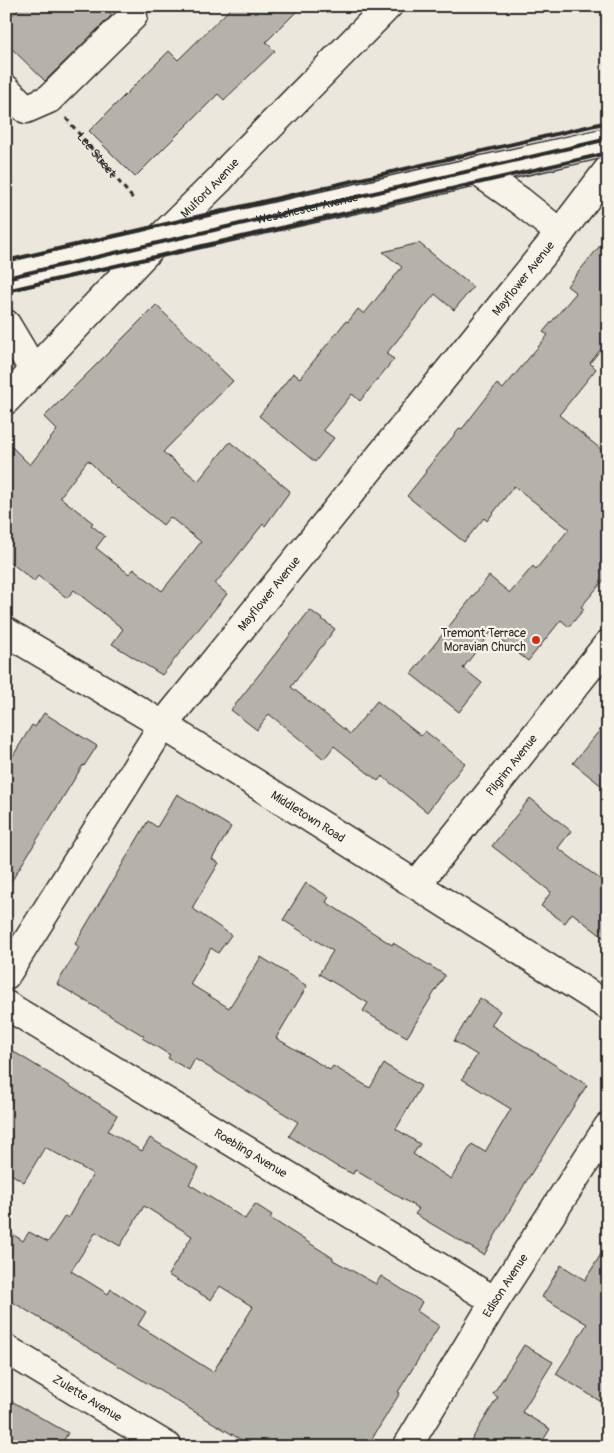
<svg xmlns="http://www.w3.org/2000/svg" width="614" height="1453" font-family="Pangolin,sans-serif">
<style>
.building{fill:#b5b2ab;stroke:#2b2b2b;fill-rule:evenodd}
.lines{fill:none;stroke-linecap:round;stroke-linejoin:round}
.minor-casing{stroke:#2b2b2b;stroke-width:31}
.major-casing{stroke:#2b2b2b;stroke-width:31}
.path{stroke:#2b2b2b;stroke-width:3;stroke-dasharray:5 4;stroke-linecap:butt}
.minor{stroke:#f7f3e8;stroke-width:28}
.major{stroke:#f7f3e8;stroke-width:28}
.rail{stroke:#2b2b2b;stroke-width:4}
.poi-dot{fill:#c8321e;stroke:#f7f3e8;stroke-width:2}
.labels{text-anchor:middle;stroke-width:4.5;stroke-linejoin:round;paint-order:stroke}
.street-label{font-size:12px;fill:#2b2b2b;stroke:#f7f3e8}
.poi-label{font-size:12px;fill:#2b2b2b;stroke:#f7f3e8;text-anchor:end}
</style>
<rect width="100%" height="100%" fill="#ebe7dd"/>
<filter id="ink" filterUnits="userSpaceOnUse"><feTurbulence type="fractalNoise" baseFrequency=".02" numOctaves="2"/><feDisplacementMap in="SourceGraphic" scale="10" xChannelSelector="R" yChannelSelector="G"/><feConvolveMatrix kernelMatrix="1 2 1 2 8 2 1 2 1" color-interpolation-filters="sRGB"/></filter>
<g filter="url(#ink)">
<g class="building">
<path d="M22,6h81l9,9 -67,66 -39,-38v-21z"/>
<path d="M233,6h69l-36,36 9,9 -51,49 -6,-6 -83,83 -46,-46 80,-80 9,9z"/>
<path d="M608,236v104l-18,23 6,6 -37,46 49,40v120l-27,32 3,2 -15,18 -8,-7 -33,41 -37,-29 -28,36 19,15 -23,29 -48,-38 78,-98 21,17 23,-27 3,3 33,-40 -55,-43 -27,35 -3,-3 -20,24 -57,-46 19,-24 -1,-1 35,-43 2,1 35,-45 6,5 45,-54 -5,-3 33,-39 -9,-7z"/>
<path d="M419,243l54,44 -19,23 -19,-16 -49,60 8,5 -34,42 -8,-7 -29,36 11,8 -19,24 -56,-46 34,-43 7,5 46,-57 2,1 10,-13 6,5 38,-47 -19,-15z"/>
<path d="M156,305l77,76 -70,71 35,29 32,-39 60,49 -25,35 -2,-2 -48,60 12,10 -65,81 -50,-31 11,-15 -49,-39 -7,8 -29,-22 -4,5 -28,-22v-118l24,24 27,-35 -13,-13zM88,460l29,29 1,-1 45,37 7,-8 31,25 -39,49 -28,-22 -5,5 -33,-26 9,-12 -14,-11 2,-2 -33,-26z"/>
<path d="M310,610l25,19 -44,58 59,47 27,-33 44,35 4,-5 40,32 -38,49 -45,-36 -4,5 -44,-35 -10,13 -55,-45 -12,16 -26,-20z"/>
<path d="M44,713l53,33 -13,20 -1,-1 -77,125v-123l26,-42 3,2z"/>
<path d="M608,720v71l-35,-28z"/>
<path d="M177,794l54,33 -19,32 7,4 -27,45 39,27 -13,18 -7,-5 -21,36 39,24 32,-51 46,29 -31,52 54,32 3,-4 37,22 14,-24 37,22 -25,43 24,15 -7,10 38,25 21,-35 13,8 26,-43 -49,-30 15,-24 -23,-14 26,-43 20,13 -9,14 96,60 -60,95 -43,75 -69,-41 4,-5 -64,-39 -2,4 -17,-8 -47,-30 9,-14 -103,-63 -6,11 -21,-12 2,-3 -28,-17 2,-2 -87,-52 22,-37 -4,-3 73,-123 9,6z"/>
<path d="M530,798l41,33 -13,17 50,37v56l-36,-28 -7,10 -24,-17 10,-14 -59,-46z"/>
<path d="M306,883l23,14 -3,5 66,43 1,-2 52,32 -38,62 -44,-26 5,-8 -49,-29 14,-23 -50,-31z"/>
<path d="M6,1047l111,68 -9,16 34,20 8,-13 49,30 -10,16 56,35 10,-15 17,11 -2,3 63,40v2l43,24 5,-8 41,26 -5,9 22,15 -41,66 2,1 -33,54h-114l-247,-149v-68l17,11 6,-9 19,10 17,-26 3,2 25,-44 -48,-27 -21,35 -18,-11zM144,1206l48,30 -24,39 43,25 9,-14 33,21 -40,65 -75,-47 8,-13 -35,-23 -3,5 -37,-23 25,-39 24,14z"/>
<path d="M608,1243v163l-52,-32 31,-50 -45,-27 19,-32 24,15z"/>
<path d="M524,1345l29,17 -31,50 28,17 -11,18h-72l31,-50 -5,-3z"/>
<path d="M6,1398l62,35 -8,14h-54z"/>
</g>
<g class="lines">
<defs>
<g id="minor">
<path d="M6,89l20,20 23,-10 84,-83"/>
<path d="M477,171l43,30 40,32"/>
<path d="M6,324l28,47"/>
<path id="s2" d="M6,400l148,-156 66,-65 11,-13 157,-160"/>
<path id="s3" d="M6,632l157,93 445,281"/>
<path id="s4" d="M417,884l191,-240"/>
<path id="s5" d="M6,975l157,-250 397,-492 48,-63"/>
<path id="s6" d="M6,1005l489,296"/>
<path id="s7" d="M6,1349l162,98"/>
<path id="s8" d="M407,1447l88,-146 113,-174"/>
</g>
<path id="major" d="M6,277l602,-135"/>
</defs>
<use href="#minor" class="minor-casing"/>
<use href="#major" class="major-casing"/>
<path class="path" id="s1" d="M66,118l69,83"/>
<use href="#minor" class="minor"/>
<use href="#major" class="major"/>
<g class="rail">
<path d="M6,261l602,-139"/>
<path id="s9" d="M6,278l602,-139"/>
<path d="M6,291l602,-138"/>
</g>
</g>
</g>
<circle class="poi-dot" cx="536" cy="640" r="5"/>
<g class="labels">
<g class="street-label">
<text dy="4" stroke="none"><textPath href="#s1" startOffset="48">Lee Street</textPath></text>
<text dy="4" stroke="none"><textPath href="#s2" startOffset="294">Mulford Avenue</textPath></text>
<text dy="4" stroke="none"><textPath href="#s9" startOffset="309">Westchester Avenue</textPath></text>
<text dy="4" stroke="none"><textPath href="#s5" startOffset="869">Mayflower Avenue</textPath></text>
<text dy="4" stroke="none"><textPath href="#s5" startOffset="464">Mayflower Avenue</textPath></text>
<text dy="4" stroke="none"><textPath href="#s4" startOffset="152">Pilgrim Avenue</textPath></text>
<text dy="4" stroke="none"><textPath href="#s3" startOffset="354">Middletown Road</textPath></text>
<text dy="4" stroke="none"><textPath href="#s6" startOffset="286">Roebling Avenue</textPath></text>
<text dy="4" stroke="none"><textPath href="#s8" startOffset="189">Edison Avenue</textPath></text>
<text dy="4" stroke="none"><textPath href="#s7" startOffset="95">Zulette Avenue</textPath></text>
</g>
<g class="poi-label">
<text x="526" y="637">Tremont Terrace<tspan x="526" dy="14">Moravian Church</tspan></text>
</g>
</g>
<rect width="614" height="1453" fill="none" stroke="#f7f3e8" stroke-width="25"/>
<rect x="12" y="12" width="589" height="1428" fill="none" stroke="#2b2b2b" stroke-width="2" filter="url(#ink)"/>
</svg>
